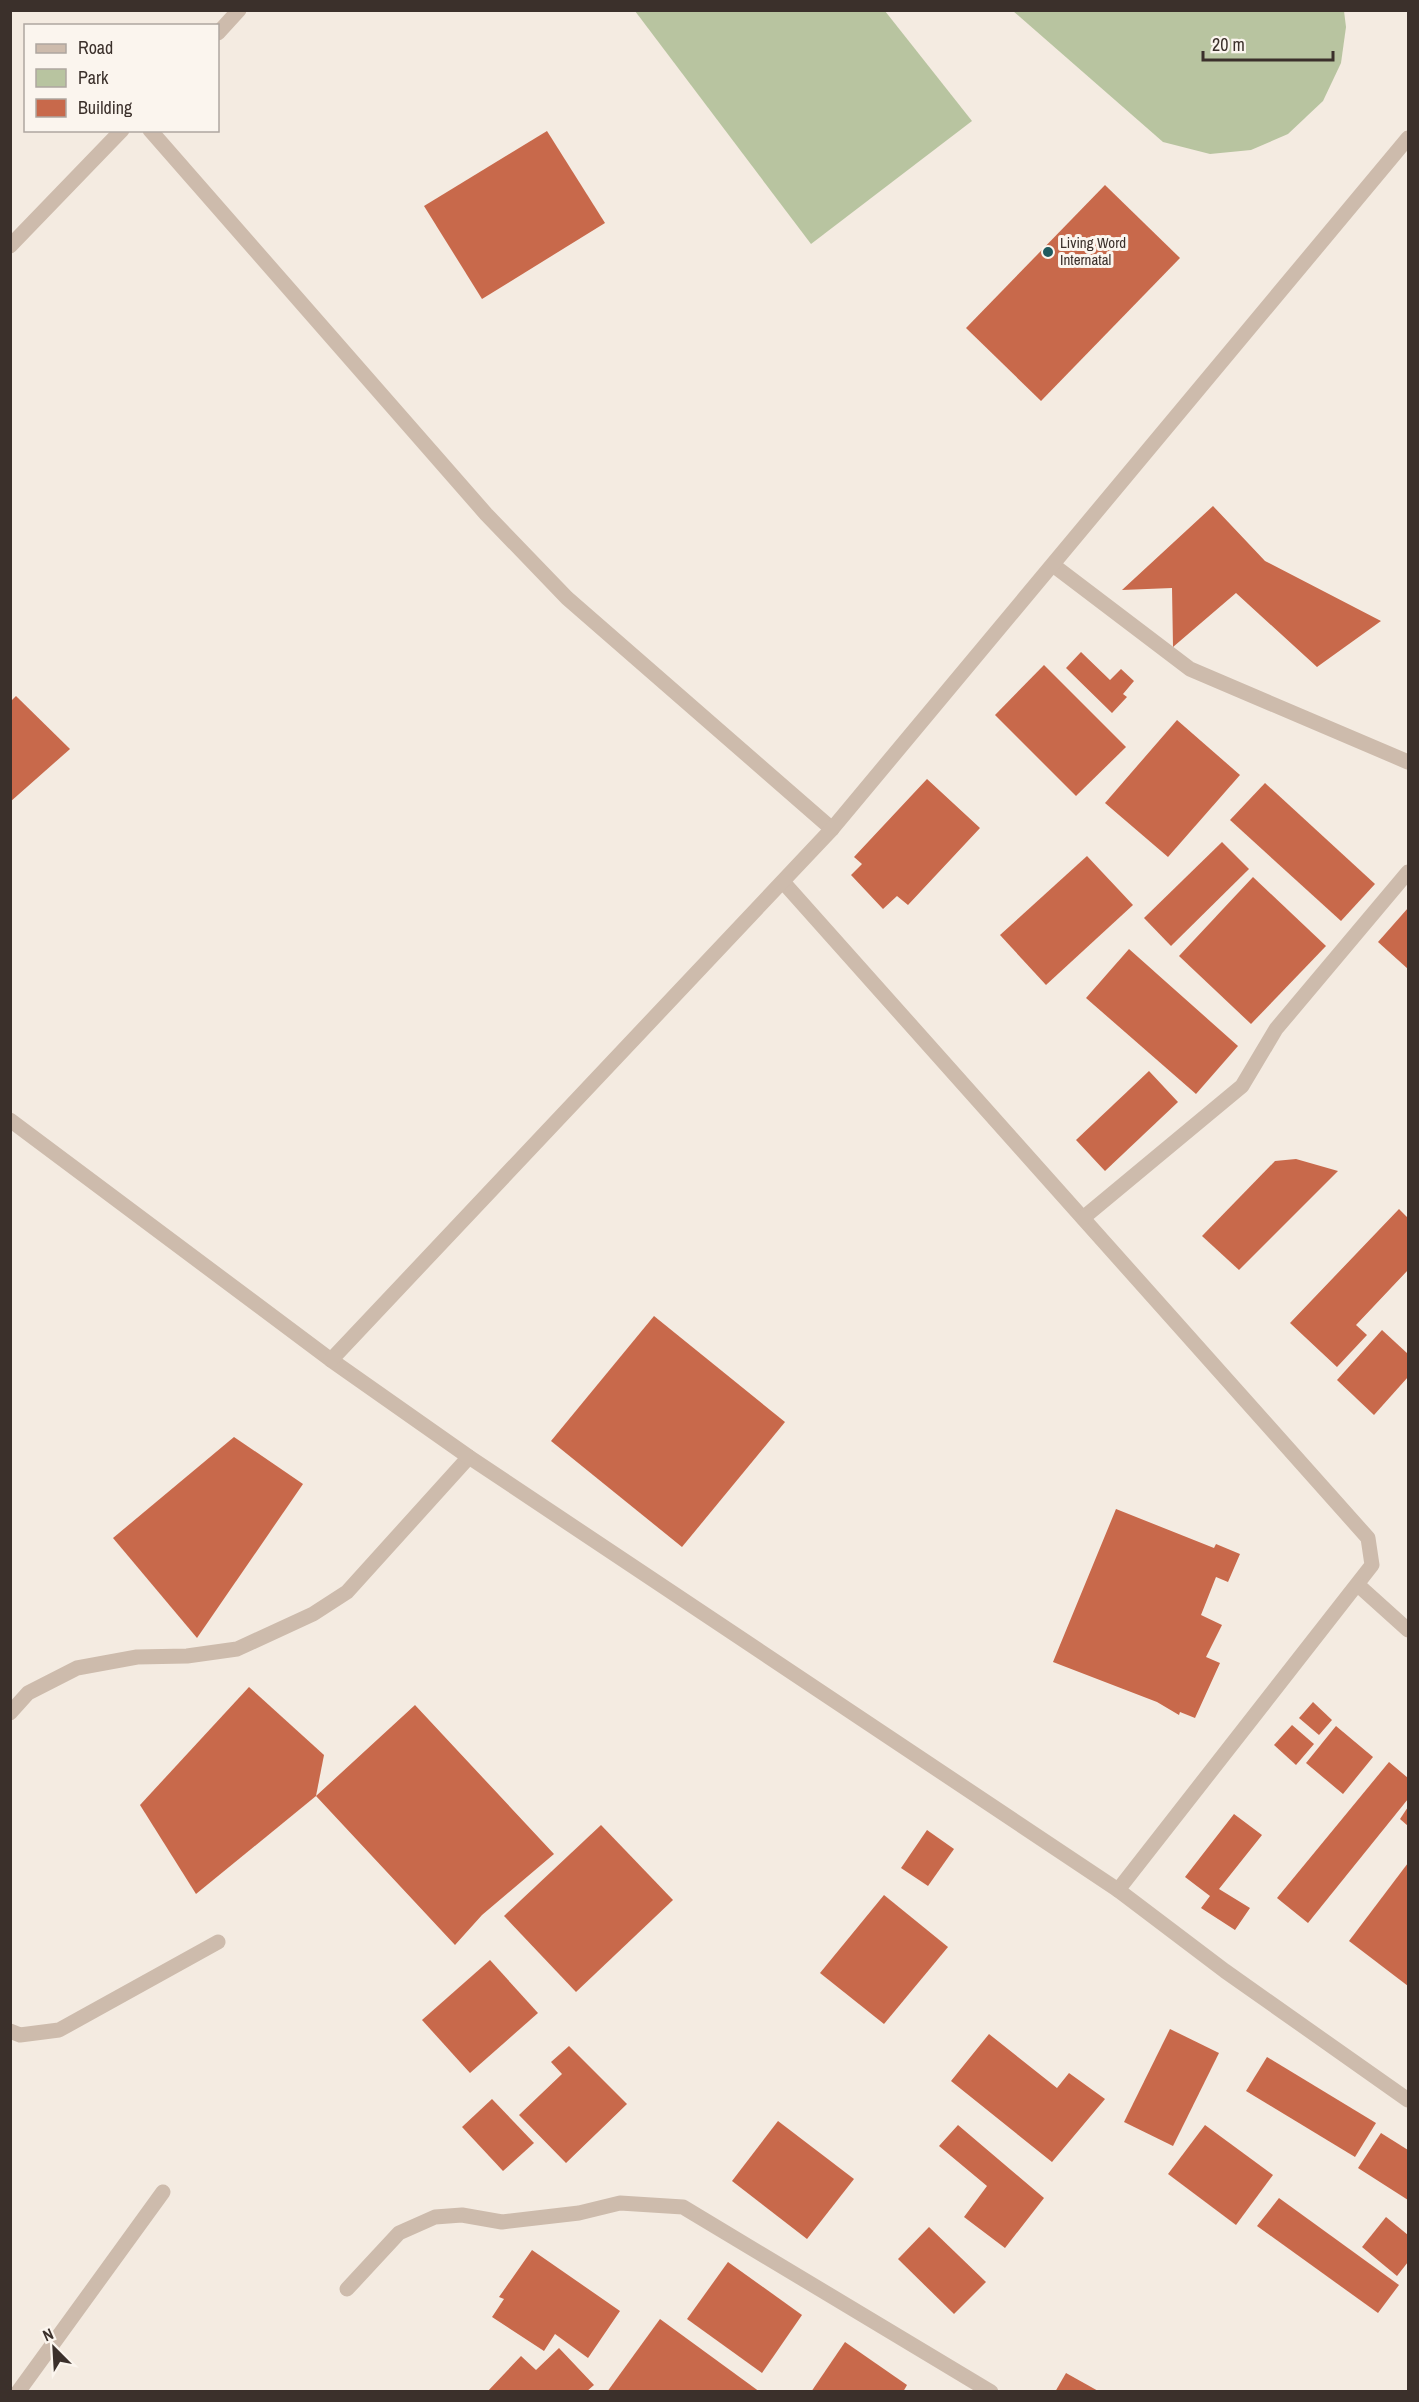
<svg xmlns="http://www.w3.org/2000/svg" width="1419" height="2402" font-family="'Archivo Narrow',sans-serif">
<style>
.green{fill:#b8c4a0}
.building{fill:#c8694b}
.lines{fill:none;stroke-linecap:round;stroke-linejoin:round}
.lane{stroke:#cdbbac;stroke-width:15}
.street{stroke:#cdbbac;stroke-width:15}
.poi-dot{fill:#1f5a5e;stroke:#fbf5ee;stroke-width:2}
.labels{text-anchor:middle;stroke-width:6;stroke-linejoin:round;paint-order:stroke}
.poi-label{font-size:15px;fill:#3b302b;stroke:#fbf5ee;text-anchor:start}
</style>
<rect width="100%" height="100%" fill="#f4ebe1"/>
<g class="green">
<path d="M635,11h250l87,110 -161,123z"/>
<path d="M1013,11h331l2,16 -5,36 -18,38 -35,33 -37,16 -41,4 -47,-12z"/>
</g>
<g class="building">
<path d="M547,131l58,92 -123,76 -58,-93z"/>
<path d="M1105,185l75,73 -139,143 -75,-73z"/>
<path d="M1213,506l52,55 116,60 -64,46 -81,-74 -63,54 -1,-59 -50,2z"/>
<path d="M1081,652l29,28 11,-11 13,12 -11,13 4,3 -15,16 -46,-45z"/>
<path d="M1044,665l82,82 -50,49 -81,-81z"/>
<path d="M16,696l54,53 -60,53v-100z"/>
<path d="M1177,720l63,55 -72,82 -63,-54z"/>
<path d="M927,779l53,49 -72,77 -11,-9 -14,13 -32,-34 11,-11 -8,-7z"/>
<path d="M1265,783l110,101 -34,37 -111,-101z"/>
<path d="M1222,842l27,27 -78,77 -27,-28z"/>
<path d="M1087,856l46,49 -87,80 -46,-50z"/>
<path d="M1253,877l73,69 -75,78 -72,-68z"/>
<path d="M1408,908v61l-30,-27z"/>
<path d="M1129,949l109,97 -42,48 -110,-96z"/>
<path d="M1149,1071l29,31 -73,69 -29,-31z"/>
<path d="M1296,1159l42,12 -99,99 -37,-34 73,-75z"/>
<path d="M1399,1209l9,9v52l-52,55 11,10 -30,32 -47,-44z"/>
<path d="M654,1316l131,106 -103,125 -131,-106z"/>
<path d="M1382,1330l26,24v23l-34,38 -37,-35z"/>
<path d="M234,1437l69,47 -106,154 -84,-100z"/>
<path d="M1116,1509l98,39 2,-4 24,10 -12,28 -12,-5 -15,38 21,10 -16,32 14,6 -25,55 -15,-6 -1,3 -22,-13 -104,-40z"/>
<path d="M249,1687l75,68 -8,41 -120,98 -56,-89z"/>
<path d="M1313,1702l19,18 -13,15 -20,-17z"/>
<path d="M415,1705l139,149 -72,61 -27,30 -139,-149z"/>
<path d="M1292,1725l22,19 -18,21 -22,-20z"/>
<path d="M1336,1726l37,31 -30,37 -37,-31z"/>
<path d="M1389,1762l19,16v21l-100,124 -31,-25z"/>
<path d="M1408,1807v19l-8,-7z"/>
<path d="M1234,1814l28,21 -43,54 31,19 -15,22 -34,-22 9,-12 -25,-19z"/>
<path d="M601,1825l72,75 -97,92 -72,-76z"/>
<path d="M927,1830l27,19 -26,37 -27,-18z"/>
<path d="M1408,1863v123l-59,-45z"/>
<path d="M884,1895l64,52 -64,77 -64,-51z"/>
<path d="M490,1960l48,53 -68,60 -48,-53z"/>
<path d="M1170,2029l49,24 -46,93 -49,-24z"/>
<path d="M989,2034l68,54 12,-15 36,26 -53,63 -101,-81z"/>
<path d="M569,2046l58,58 -61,59 -47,-48 43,-41 -11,-12z"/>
<path d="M1267,2057l109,66 -21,34 -109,-66z"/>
<path d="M492,2099l42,44 -31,28 -41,-44z"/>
<path d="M778,2121l76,58 -47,60 -75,-58z"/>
<path d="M958,2125l86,73 -39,50 -41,-31 23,-31 -48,-40z"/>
<path d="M1205,2125l68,50 -37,50 -68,-51z"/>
<path d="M1381,2133l27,17v50l-50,-32z"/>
<path d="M1279,2198l120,87 -21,28 -121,-87z"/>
<path d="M1386,2217l22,18v27l-11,14 -35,-29z"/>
<path d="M929,2227l57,55 -32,32 -56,-55z"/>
<path d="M532,2250l88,61 -32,47 -33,-24 -11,17 -52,-34 12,-18 -5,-2z"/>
<path d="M728,2262l74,53 -40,58 -75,-54z"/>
<path d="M660,2319l100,73h-153z"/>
<path d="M845,2342l62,43 -4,7h-92z"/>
<path d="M559,2348l35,37 -8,7h-99l34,-36 15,14z"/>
<path d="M1066,2373l34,19h-45z"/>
</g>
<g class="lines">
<path class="lane" d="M10,1713l18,-20 49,-25 60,-11 50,-1 50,-7 76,-35 34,-22 122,-135"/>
<g class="street">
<path d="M218,33l21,-23"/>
<path d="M150,130l336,384 81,84 265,231"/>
<path d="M10,246l112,-116"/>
<path d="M1053,565l137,104 218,93"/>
<path d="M784,883l584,655 4,27 -254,325"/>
<path d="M10,1120l321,240 138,97 649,433 107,81 183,129"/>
<path d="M1083,1218l159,-132 34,-57 132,-157"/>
<path d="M331,1360l501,-531 576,-691"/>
<path d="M1358,1585l50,45"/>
<path d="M10,2031l10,4 39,-5 159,-88"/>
<path d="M347,2289l52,-56 36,-16 27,-2 40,7 77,-9 41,-10 63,4 308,185"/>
<path d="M18,2392l145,-200"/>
</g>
</g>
<circle class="poi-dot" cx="1048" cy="252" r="6"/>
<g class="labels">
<g class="poi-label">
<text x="1060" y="248">Living Word<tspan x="1060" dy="17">Internatal</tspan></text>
</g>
</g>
<rect width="1419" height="2402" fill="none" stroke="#3b302b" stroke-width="24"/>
<rect x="24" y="24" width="195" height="108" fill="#fbf5ee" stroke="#aea6a0" stroke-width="1.5"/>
<rect x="36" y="44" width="30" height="9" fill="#cdbbac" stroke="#aea6a0" stroke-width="1.5"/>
<text x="78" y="54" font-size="18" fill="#3b302b">Road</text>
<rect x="36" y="69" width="30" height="18" fill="#b8c4a0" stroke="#aea6a0" stroke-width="1.5"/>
<text x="78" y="84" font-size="18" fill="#3b302b">Park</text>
<rect x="36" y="99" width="30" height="18" fill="#c8694b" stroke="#aea6a0" stroke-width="1.5"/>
<text x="78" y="114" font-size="18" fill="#3b302b">Building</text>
<g transform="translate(54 2348) rotate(336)" stroke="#fbf5ee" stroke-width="4.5" paint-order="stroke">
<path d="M0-4.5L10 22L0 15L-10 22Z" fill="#3b302b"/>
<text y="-9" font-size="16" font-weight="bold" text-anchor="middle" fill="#3b302b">N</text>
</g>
<path d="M1203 51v9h130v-9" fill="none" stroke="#3b302b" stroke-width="3"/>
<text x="1212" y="51" font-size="18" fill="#3b302b" stroke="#fbf5ee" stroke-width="4.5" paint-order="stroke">20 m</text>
</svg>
